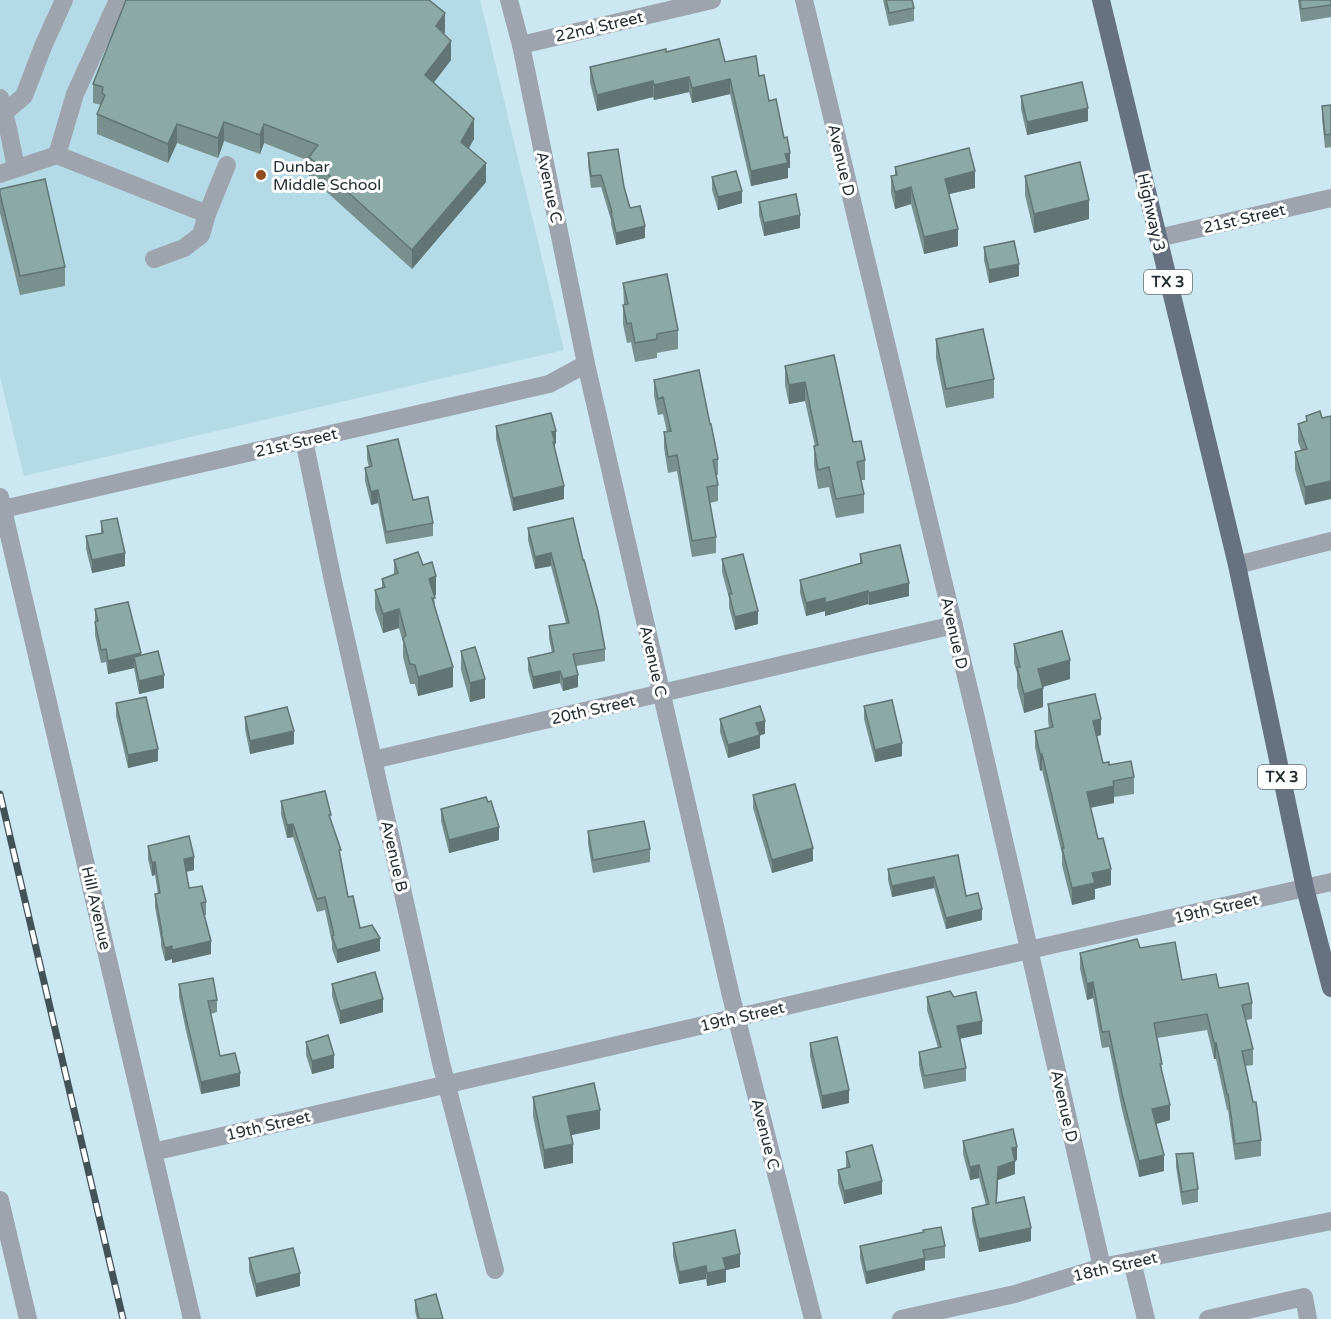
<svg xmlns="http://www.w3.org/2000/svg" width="1331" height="1319" font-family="'Varela Round',sans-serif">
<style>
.built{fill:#b5dae7}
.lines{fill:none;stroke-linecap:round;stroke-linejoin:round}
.minor{stroke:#9ea4ad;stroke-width:18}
.major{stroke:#667181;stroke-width:18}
.rail-casing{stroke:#435257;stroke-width:7}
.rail{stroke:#fff;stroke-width:4.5;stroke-dasharray:14;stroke-linecap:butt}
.wall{fill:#78918e}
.shaded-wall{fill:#617674}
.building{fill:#8ba9a5;stroke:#617674;stroke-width:1.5}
.poi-dot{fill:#904b20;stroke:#fff;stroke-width:2}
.labels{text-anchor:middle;stroke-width:6;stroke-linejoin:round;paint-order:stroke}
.shield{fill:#fff;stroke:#666d70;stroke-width:1.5}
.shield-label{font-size:15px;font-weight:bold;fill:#242f33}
.street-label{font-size:16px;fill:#242f33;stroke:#fff}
.poi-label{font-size:16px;fill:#242f33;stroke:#fff;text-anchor:start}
</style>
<rect width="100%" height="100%" fill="#cae7f2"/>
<path class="built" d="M0,0h480l84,350 -540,126 -24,-99z"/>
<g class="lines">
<g class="minor">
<path d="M509,0l12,45 65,319 145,632 82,323"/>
<path d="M804,0l171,714 127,553"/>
<path d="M521,45l191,-45"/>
<path d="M0,98l8,30 8,40"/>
<path d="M4,113l20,-17 20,-52 20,-44"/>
<path d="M57,155l150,59 20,-49"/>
<path d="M0,174l57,-19 18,-61 43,-94"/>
<path d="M1158,238l173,-40"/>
<path d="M154,259l30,-11 17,-13 6,-21"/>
<path d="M304,440l29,141 108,482 54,207"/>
<path d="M0,497l192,822"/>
<path d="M3,509l546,-125 37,-20"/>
<path d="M1237,565l94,-24"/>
<path d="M373,760l581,-135"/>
<path d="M153,1152l876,-202 302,-68"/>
<path d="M0,1200l28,119"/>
<path d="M1132,1261l14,58"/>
<path d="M901,1319l114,-25 87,-27 229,-46"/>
<path d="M1208,1319l96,-22 4,22"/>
</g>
<path class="major" d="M1101,0l136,565 68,323 26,100"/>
<defs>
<path id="rail" d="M0,794l123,525"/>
</defs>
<use href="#rail" class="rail-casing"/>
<use href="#rail" class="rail"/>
</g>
<g class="wall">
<path d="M883,0h29l2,8v13l-25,5z"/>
<path d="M1298,0h33v17l-30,5z"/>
<path d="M445,32l-1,2 7,26 -17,22 40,57 -5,9 17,34 -74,87 -103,-93v-15l-45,-18 -4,11 -36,-13 -6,17 -41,-15 -9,20 -71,-29v-20l4,-9 -8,-2v-19z"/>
<path d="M666,52l59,10 34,14 10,25 21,67h-2v10l-37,8 -21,-92 -38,9 -3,-11 -35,8 -1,-3 -56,14 -7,-29v-15z"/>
<path d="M1021,96l67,25 -61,14 -6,-26z"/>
<path d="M1331,105v42l-6,1 -3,-29v-13z"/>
<path d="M588,153l36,34 6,21 15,30 -29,7 -5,-21v-4l-10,-33 -10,1 -3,-23z"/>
<path d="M895,167l80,21 -26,6 9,52 -34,8 -13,-50 -16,5 -4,-16v-17l4,-1z"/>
<path d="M1025,176l64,43 -55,14 -9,-38z"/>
<path d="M712,177l30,26 -24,7 -6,-20z"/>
<path d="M0,189l65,78v19l-45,9 -20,-82z"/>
<path d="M759,202l41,26 -36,8 -5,-21z"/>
<path d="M984,247l35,29 -30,7 -5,-23z"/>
<path d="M623,283l55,47v19l-21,4v5l-22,4 -4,-20 -4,1 -4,-19v-19h1z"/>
<path d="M936,339l58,40v19l-48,10 -10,-50z"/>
<path d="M834,355l19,87 12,18v20h-4l3,14v19l-28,5 -7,-31 -11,2 -4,-24v-19h1l-10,-45 -16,3 -4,-19v-19z"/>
<path d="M654,380l64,79v16h-2l2,10v16l-8,2 6,34v16l-24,4 -15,-86 -9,2 -4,-25v-16h3l-4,-18 -5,1 -4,-19z"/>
<path d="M1320,411l-15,94 -10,-35v-18l6,-2 -3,-8v-18l8,-3v-5z"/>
<path d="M496,426l60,17 -1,1v6l9,49 -51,12 -17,-72z"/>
<path d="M367,446l66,77v13l-47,8 -8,-41 -7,2 -6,-24v-13l4,-1 -2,-8z"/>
<path d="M573,518l32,131v12l-29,5 2,21 -15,4 -3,-8 -27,6 -5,-19v-12l24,-5 -3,-15v-12l17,-3 -15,-57 -16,3 -7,-29v-12z"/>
<path d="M101,521l24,45 -33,7 -6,-24v-13l15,-3z"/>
<path d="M860,554l49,42 -40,9 -1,-1 -43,12v-5l-19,5 -6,-23v-13l60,-17z"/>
<path d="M722,559l36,65 -23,6 -6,-23v-9l-7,-26z"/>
<path d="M394,560l29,5 13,30 -2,1 1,10 18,81 -35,9 -3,-12h-5l-7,-27v-15l-4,-14 -16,5 -8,-24v-19l7,-2v-9l12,-4z"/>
<path d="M95,609l46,46 23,33 -25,6 -5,-26 -26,6 -2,-12 -5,1 -6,-28z"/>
<path d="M1014,644l56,35 -27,8v20l-19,6 -7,-26v-14l-3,-10z"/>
<path d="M461,651l24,47 -15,4 -9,-32z"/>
<path d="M116,703l42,58 -30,7 -12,-52z"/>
<path d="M1048,704l53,31 -4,1 6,27 6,2 25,12v17l-20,3v6l-24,5 21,77 -16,4v10l-23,6 -10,-40v-11l-20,-84 -2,1 -5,-24v-16l14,-3 -1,-8z"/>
<path d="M864,706l38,50 -27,6 -11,-43z"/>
<path d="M245,717l49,27 -44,10 -5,-25z"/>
<path d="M720,719l45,15 -5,1v13l-32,10 -8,-26z"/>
<path d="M753,795l60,66 -41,12 -19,-65z"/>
<path d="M281,801l50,19 10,38 7,39 12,31 20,23 -43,12 -5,-14v-6l-7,-33 -8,2 -24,-75 -6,1 -6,-24z"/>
<path d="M441,809l58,31 -50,13 -8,-32z"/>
<path d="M588,831l62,18v13l-57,11 -5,-29z"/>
<path d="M148,846l46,24 -8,2 3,16 17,14v13h-2l7,39 -39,9v-4l-7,2 -4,-15v-6l-6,-33v-13h3l-3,-19 -3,1 -4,-17z"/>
<path d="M958,855l8,41 16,24 -36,9 -12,-41 -42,9 -4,-17v-11z"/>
<path d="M1140,948l42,32 37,8 33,15v16l-6,1 7,29v16l-8,1 16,74v16l-26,4 -7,-50h-1l-11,-51h-2l-7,-29 -50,8 13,82 -14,4 8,47 -25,6 -17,-67 -13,-63 -7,1 -9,-50 -6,2 -7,-31v-16z"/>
<path d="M179,984l38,16v12l-6,2 9,42 20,30 -39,8 -15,-63 -7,-34z"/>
<path d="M332,984l51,28 -43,12 -8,-28z"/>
<path d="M927,997h27l28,37 -22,5 6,29v13l-42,8 -5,-24v-13l19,-4 -11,-38z"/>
<path d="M306,1042l28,26 -22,6 -6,-19z"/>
<path d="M810,1043l39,60 -27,6 -12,-53z"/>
<path d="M533,1097l67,32 -29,6 2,28 -29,6 -11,-53z"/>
<path d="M963,1141l54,19 -3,1 1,13 -17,6 -1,22 34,39 -52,11 -7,-31v-13l14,-3 -7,-27 -9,2 -7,-26z"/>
<path d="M846,1152l36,42 -38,10 -6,-21v-13l8,-2z"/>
<path d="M1176,1154l22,35v13l-16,3 -6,-38z"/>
<path d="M673,1243l67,24 -14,3v12l-19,4 -1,-7 -27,5 -6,-28z"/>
<path d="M860,1246h85v12l-20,3v9l-59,14 -6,-26z"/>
<path d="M249,1258l51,28 -44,11 -7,-26z"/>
<path d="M415,1300l28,19h-26l-2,-8z"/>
</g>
<g class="shaded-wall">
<path d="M445,13v19l-9,13v-19z"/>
<path d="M451,41v19l-26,34v-19z"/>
<path d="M689,77v15l-35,8v-15z"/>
<path d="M730,79v15l-38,9v-15z"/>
<path d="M653,81v16l-56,14v-16z"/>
<path d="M1088,108v13l-61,14v-13z"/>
<path d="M474,119v20l-13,22v-19z"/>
<path d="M224,122v19l-6,17v-20z"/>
<path d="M177,124v19l-9,20v-19z"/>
<path d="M264,124v19l-4,11v-19z"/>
<path d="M790,153v15h-2v10l-37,8v-15l34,-17z"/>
<path d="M486,163v19l-74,87v-19z"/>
<path d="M975,171v17l-30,7v-16z"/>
<path d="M911,187v17l-16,5v-17z"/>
<path d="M742,191v12l-24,7v-13z"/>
<path d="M1089,200v19l-55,14v-19z"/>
<path d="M800,215v13l-36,8v-13z"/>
<path d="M645,226v12l-29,7v-12z"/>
<path d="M958,229v17l-34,8v-17z"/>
<path d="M1019,264v12l-30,7v-13z"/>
<path d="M805,382v19l-16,3v-19z"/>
<path d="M556,431v12l-1,1v11l-3,-23z"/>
<path d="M1331,481v18l-26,6v-18z"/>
<path d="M564,486v13l-51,12v-13z"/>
<path d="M378,490v13l-7,2v-13z"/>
<path d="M125,553v13l-33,7v-13z"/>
<path d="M551,553v13l-16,3v-12z"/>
<path d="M436,576v19l-7,3v-19z"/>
<path d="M909,583v13l-40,9v-12z"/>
<path d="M868,591v13l-43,12v-13z"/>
<path d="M825,598v13l-19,5v-13z"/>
<path d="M399,609v19l-16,5v-19z"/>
<path d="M758,611v13l-23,6v-13z"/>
<path d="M141,653v13l-7,-9v11l-26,6v-13z"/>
<path d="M1070,660v19l-32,9v-19z"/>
<path d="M453,667v20l-35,9v-19z"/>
<path d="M560,671v12l-27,6v-12z"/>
<path d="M164,675v13l-25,6v-13z"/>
<path d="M578,675v12l-15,4v-12z"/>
<path d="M485,679v19l-15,4v-19z"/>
<path d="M1043,688v19l-19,6v-19z"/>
<path d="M1101,719v16l-8,2v-16z"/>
<path d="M765,721v13l-5,1v13l-32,10v-13l28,-22z"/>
<path d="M294,731v13l-44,10v-13z"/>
<path d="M902,743v13l-27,6v-12z"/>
<path d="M158,749v12l-30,7v-13z"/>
<path d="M1040,754h2v16l-2,1z"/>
<path d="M1114,786v17l-27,5v-16z"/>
<path d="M293,824v13l-6,1v-13z"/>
<path d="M499,827v13l-50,13v-13z"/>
<path d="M813,848v13l-41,12v-13z"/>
<path d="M194,857v13l-10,2v-13z"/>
<path d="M155,862v13l-3,1v-13z"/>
<path d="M1111,869v16l-16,4v10l-23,6v-17l20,-15z"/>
<path d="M934,877v11l-42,9v-11z"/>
<path d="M982,909v11l-36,9v-11z"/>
<path d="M380,938v13l-43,12v-13z"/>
<path d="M211,941v13l-39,9v-13z"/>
<path d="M172,946v13l-7,2v-13z"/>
<path d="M1093,982v16l-6,2v-16z"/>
<path d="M383,999v13l-43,12v-13z"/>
<path d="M982,1021v13l-25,5v-13z"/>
<rect x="1214" y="1043" width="2" height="16"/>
<path d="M334,1055v13l-22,6v-13z"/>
<path d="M240,1073v13l-39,8v-12z"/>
<path d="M849,1090v13l-27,6v-13z"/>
<path d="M1170,1105v15l-18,5v-16z"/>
<path d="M600,1110v19l-33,7v-20z"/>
<path d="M573,1144v19l-29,6v-19z"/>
<path d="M1017,1147v13l-5,1v-13z"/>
<path d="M1164,1155v16l-25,6v-16z"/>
<path d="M1015,1161v13l-17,6 -2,35 2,-48z"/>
<path d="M979,1165v13l-9,2v-13z"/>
<path d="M882,1181v13l-38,10v-13z"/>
<path d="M1031,1228v13l-52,11v-13z"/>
<path d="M740,1254v13l-14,3v12l-19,4v-13l16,-15z"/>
<path d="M925,1258v12l-59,14v-12z"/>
<path d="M706,1266v13l-27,5v-12z"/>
<path d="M300,1273v13l-44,11v-13z"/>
</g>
<g class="building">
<path d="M126,0h303l16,13 -9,13 15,15 -26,34 49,44 -13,23 25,21 -74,87 -103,-93 9,-12 -54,-21 -4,11 -36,-13 -6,16 -41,-14 -9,20 -71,-30 8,-19 -3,-2 1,-6 -10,-3z"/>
<path d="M886,0h26l2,8 -25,5z"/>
<path d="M1300,0h31v5l-30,4z"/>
<path d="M719,39l6,23 31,-6 3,20 5,-1 5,26 7,-2 8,39 3,-1 3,16 -5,1 3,9 -37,8 -21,-92 -38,9 -3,-11 -35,8 -1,-4 -56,14 -7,-28 76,-18v3z"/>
<path d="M1082,82l6,26 -61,14 -6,-26z"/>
<path d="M1331,105v29l-6,1 -3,-29z"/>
<path d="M969,148l6,23 -30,8 13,50 -34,8 -13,-50 -16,5 -4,-16 6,-1 -2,-8z"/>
<path d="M618,149l6,38 6,21 10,-2 5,20 -29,7 -5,-21h1l-11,-37 -10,1 -3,-23z"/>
<path d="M1080,162l9,38 -55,14 -9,-38z"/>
<path d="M736,171l6,20 -24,6 -6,-20z"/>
<path d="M45,179l20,88 -45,9 -20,-82v-5z"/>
<path d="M796,194l4,21 -36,8 -5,-21z"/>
<path d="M1014,241l5,23 -30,6 -5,-23z"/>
<path d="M667,274l11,56 -21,4v5l-22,4 -4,-20 -4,1 -4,-19 5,-1 -5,-21z"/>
<path d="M983,329l11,50 -48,10 -10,-50z"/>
<path d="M834,355l19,87 8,-1 4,19 -8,2 7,32 -28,5 -7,-32 -11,3 -4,-24 4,-1 -13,-63 -16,3 -4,-19z"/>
<path d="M699,370l11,54h1l7,35 -5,1 5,25 -11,2 9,50 -24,4 -15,-86 -9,2 -4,-25 7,-1 -8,-34 -5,2 -4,-19z"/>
<path d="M1320,411l2,7 9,-2v65l-26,6 -10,-35 12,-3 -9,-25 9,-3 -1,-5z"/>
<path d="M551,413l5,18 -4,1 3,10h-2l11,44 -51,12 -17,-72z"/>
<path d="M398,439l15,61 15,-3 5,26 -47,9 -8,-42 -7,2 -6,-24 7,-2 -5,-20z"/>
<path d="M117,518l8,35 -33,7 -6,-24 17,-3 -2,-12z"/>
<path d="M573,518l10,42h1l14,51 7,38 -32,5 5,21 -15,4 -3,-8 -27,6 -5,-19 26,-6 -5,-26 20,-3 -18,-70 -16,4 -7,-29z"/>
<path d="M900,545l9,38 -40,10 -1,-2 -43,12v-5l-19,5 -6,-23 62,-17 -2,-9z"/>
<path d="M418,552l5,13 9,-3 4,14 -7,3 6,19h-3l21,69 -35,10 -3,-12 -5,-1 -7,-26 3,-3 -7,-26 -16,5 -8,-24 10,-3 -3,-8 16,-6 -4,-13z"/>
<path d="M743,554l15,57 -23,6 -6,-23h3l-10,-35z"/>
<path d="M128,602l13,51 -33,8 -2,-12 -5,1 -6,-28 3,-1 -3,-12z"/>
<path d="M1062,631l8,29 -32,9 5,19 -19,6 -7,-27h3l-6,-23z"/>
<path d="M475,647l10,32 -15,4 -9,-32z"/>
<path d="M158,651l6,24 -25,6 -5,-24z"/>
<path d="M1095,694l6,25 -8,2 10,42 6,-1v3l22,-4 3,16 -21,4 1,5 -27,6 11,47 5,-1 8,31 -19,4 3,10 -23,5 -10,-40h2l-22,-94h-2l-5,-23 18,-4 -5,-23z"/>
<path d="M146,697l12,52 -30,6 -12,-52z"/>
<path d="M892,700l10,43 -27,7 -11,-44z"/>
<path d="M760,706l5,15 -9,2 4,12 -32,10 -8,-26z"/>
<path d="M287,707l7,24 -44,10 -5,-24z"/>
<path d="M795,784l18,64 -41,12 -19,-65z"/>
<path d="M325,791l6,24h-2l12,35h-2l9,47 5,-1 7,32 12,-3 8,13 -43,12 -5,-14 2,-1 -9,-38 -8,2 -24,-75 -6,1 -6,-24z"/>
<path d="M486,797l2,5 3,-1 8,26 -50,13 -8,-31z"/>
<path d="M644,821l6,28 -57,11 -5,-29z"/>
<path d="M189,836l5,21 -10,2 5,29 13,-2 4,16 -5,1 10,38 -39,9v-4l-7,2 -4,-15h1l-7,-39 5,-1 -5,-31 -3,1 -4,-17z"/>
<path d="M958,855l8,41 12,-3 4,16 -36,9 -12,-41 -42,9 -4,-17z"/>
<path d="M1137,939l3,9 35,-6 7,38 34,-6 3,14 29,-5 4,20 -10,2 11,44 -11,2 11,51h3l5,38 -26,4 -7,-50h-1l-11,-51h-2l-7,-29 -53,9 8,41h-2l10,41 -18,4 12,46 -25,6 -17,-67 -13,-63 -7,1 -9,-50 -6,2 -7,-31z"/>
<path d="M375,972l8,27 -43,12 -8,-27z"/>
<path d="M213,978l4,22 -9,1 12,55 15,-3 5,20 -39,9 -15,-64 -7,-34z"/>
<path d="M950,991l4,6 22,-5 6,29 -25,5 9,42 -42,8 -5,-24 22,-5 -14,-50z"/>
<path d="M328,1035l6,20 -22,6 -6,-19z"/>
<path d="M837,1037l12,53 -27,6 -12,-53z"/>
<path d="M594,1083l6,27 -33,6 6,28 -29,6 -11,-53z"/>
<path d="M1013,1129l4,18 -5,1 3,13 -17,6 -2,36 28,-6 7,31 -52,11 -7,-31 17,-4 -10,-39 -9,2 -7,-26z"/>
<path d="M872,1145l10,36 -38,10 -6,-21 12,-3 -4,-15z"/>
<path d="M1193,1153l5,36 -16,3 -6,-38z"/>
<path d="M941,1227l4,19 -22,4 2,8 -59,14 -6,-26 64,-14 -1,-2z"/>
<path d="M735,1230l5,24 -17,4 3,11 -19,4 -1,-7 -27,6 -6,-29z"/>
<path d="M293,1248l7,25 -44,11 -7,-26z"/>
<path d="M436,1294l7,25h-24l-4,-19z"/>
</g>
<circle class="poi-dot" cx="261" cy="175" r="6"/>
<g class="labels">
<g class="shield">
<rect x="1144" y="270" width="48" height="24" rx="4.5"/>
<rect x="1258" y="765" width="48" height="24" rx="4.5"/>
</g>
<g class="shield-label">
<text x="1168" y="287">TX 3</text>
<text x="1282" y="782">TX 3</text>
</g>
<g class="street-label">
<text transform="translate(599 26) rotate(-13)" y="6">22nd Street</text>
<text transform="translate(842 160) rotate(77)" y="6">Avenue D</text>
<text transform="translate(550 187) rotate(78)" y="6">Avenue C</text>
<text transform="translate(1152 212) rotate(77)" y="6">Highway 3</text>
<text transform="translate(1244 218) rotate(-13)" y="6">21st Street</text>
<text transform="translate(296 442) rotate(-13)" y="6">21st Street</text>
<text transform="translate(955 633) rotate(77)" y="6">Avenue D</text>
<text transform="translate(654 661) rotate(77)" y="6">Avenue C</text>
<text transform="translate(593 709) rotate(-13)" y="6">20th Street</text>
<text transform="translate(395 856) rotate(77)" y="6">Avenue B</text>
<text transform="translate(97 908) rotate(77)" y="6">Hill Avenue</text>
<text transform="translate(1216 908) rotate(-13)" y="6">19th Street</text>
<text transform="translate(742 1016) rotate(-13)" y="6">19th Street</text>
<text transform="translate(1065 1106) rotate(77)" y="6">Avenue D</text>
<text transform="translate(268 1125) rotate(-13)" y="6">19th Street</text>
<text transform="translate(766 1134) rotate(76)" y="6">Avenue C</text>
<text transform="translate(1115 1266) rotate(-13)" y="6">18th Street</text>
</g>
<g class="poi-label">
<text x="273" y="172">Dunbar<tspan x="273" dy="18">Middle School</tspan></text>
</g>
</g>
</svg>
